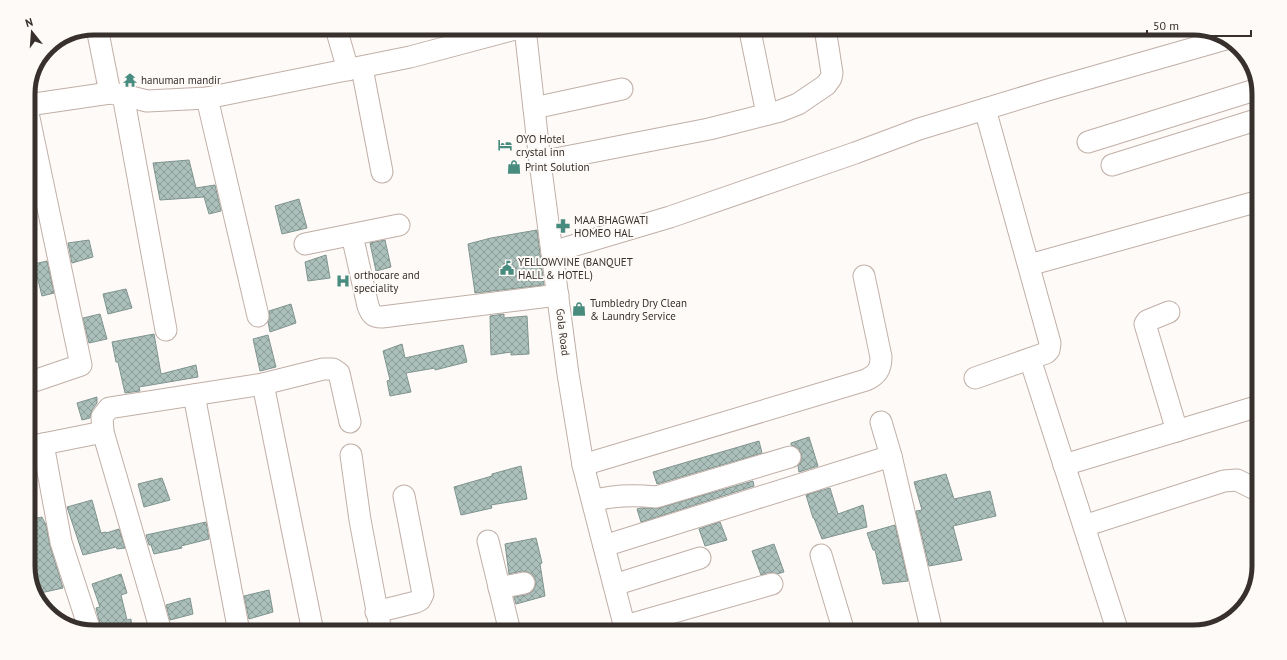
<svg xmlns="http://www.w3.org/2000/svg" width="1287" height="660" font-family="'PT Sans',sans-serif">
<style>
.building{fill:url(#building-cross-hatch);stroke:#80948f}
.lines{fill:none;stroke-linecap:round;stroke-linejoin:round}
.minor-casing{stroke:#c0afa6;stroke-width:23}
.minor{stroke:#fff;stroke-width:21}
.labels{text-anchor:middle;stroke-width:4;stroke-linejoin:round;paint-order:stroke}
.poi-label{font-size:11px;fill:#37302c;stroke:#fdfaf7;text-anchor:start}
.street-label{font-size:11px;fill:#37302c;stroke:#fdfaf7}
.rim{fill:none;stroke:#37302c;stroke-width:5}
</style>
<defs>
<pattern id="building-cross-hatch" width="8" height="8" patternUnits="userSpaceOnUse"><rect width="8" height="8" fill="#abc0bb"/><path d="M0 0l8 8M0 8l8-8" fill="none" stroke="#8c9c98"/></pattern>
</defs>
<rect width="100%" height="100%" fill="#fdfaf7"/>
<g class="building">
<path d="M189,160l7,28 19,-3 6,26 -12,3 -5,-17 -44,3 -7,-37z"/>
<path d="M299,199l8,29 -25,6 -7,-28z"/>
<path d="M537,230l7,55 -69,8 -7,-49 23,-6z"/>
<path d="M89,240l4,17 -21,6 -4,-20z"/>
<path d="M385,240l6,27 -15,4 -6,-28z"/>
<path d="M326,255l4,23 -22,3 -3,-19z"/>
<path d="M47,261l7,32 -12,3 -8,-32z"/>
<path d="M126,289l6,19 -24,6 -5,-20z"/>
<path d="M291,304l5,19 -26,9 -2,-10 2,-3 -1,-8z"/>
<path d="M100,314l7,25 -18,4 -6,-25z"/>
<path d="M504,314v4l23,-2 2,38 -18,1v-3l-20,3 -1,-39z"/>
<path d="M154,334l7,40 35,-9 2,12 -59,10 1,4 -15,2 -7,-31h-2l-4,-20z"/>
<path d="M268,335l8,32 -16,4 -7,-32z"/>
<path d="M402,344l3,14 58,-13 4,17 -32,8v-2l-29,5 5,19 -21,4 -3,-15 3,-1 -7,-29z"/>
<path d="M97,397v6l-5,7 -2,8 -8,2 -5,-17z"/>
<path d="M809,437l9,29 -19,6 -1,-6 4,-6 -1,-7 -3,-5 -7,-3v-2z"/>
<path d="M759,441l3,12 -105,31 -4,-12z"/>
<path d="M521,466l6,33 -36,6 1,3 -31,7 -7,-28 38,-11v-2z"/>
<path d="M946,474l8,25 36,-8 6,25 -43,10 9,34 -33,6 -13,-55 6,-1 -8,-28z"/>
<path d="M162,478l8,22 -26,7 -6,-23z"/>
<path d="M753,481l1,5 -113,36 -4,-13 4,-1h18z"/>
<path d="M830,488l8,26 25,-9 4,22 -45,12 -8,-21h-1l-7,-23z"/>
<path d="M92,500l9,33 5,-1v1l13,-4 6,19 -8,1 -1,-2 -33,8 -16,-48z"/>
<path d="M42,517l4,8 4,21 13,42 -27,6 -8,-23v-51z"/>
<path d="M206,522l3,17 -28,7 1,2 -28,6 -3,-9h-2l-3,-10z"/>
<path d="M720,522l7,18 -22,6 -6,-17z"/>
<path d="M895,525l13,56 -25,3 -8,-34h-2l-6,-17z"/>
<path d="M536,538l6,25 -2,1 5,32 -29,8 -2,-7 12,-2 6,-3 3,-5 1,-6 -3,-6 -6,-3 -5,-1 -13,3 -4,-30z"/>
<path d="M774,544l10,28 -7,2 -8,-2 -8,3 -9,-24z"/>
<path d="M121,574l6,19 -6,2 6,25 4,-1 1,13h-30l-6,-24 4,-1 -8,-23z"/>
<path d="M269,590l4,22 -24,7 -5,-23z"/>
<path d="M190,598l3,16 -23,6 -4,-15z"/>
</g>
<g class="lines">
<defs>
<g id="minor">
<path d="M97,28l13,65"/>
<path d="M336,28l12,42"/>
<path d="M525,28l15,134 28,212 15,91 43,167"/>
<path d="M751,36l16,78"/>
<path d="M362,68l20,104"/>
<path d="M123,95l43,235"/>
<path d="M207,98l51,218"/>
<path d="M28,105l82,-12 13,2 24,6 60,-3 203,-41 109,-29"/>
<path d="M534,108l88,-19"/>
<path d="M28,113l53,252 -53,18"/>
<path d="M1088,142l170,-53"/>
<path d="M540,162l169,-33 71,-18 18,-7 28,-19 5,-7 1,-5 -7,-45"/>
<path d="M1112,165l147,-46"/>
<path d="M352,235l16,71c3,8 5,11 14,11l176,-22"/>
<path d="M305,244l94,-19"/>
<path d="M552,252l118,-35 185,-64 64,-24 132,-40 175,-50"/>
<path d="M1029,265l230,-64"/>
<path d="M1169,312l-22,9 -2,3 32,107"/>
<path d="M1030,359l88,273"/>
<path d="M975,378l71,-25 3,-3 1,-7 -65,-234"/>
<path d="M263,384l50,248"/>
<path d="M194,395l45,237"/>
<path d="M881,422l10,34 41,176"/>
<path d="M43,444l18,98 29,89"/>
<path d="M28,447l75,-15"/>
<path d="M351,455l9,65 21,112"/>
<path d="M583,465l283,-85c11,-5 15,-11 15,-23l-17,-81"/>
<path d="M1064,465l195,-59"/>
<path d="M593,501c19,-6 42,-6 63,-4l134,-40"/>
<path d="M1084,526l140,-45 13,-1 22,11"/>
<path d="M488,541l22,91"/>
<path d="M604,546l287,-90"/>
<path d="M821,555l23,77"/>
<path d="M614,585l86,-27"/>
<path d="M499,588l25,-5"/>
<path d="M376,612l40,-10 4,-2 3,-6 -19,-98"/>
<path d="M625,626l147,-42"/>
<path d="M161,632l-10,-36 -48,-164 -1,-15 7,-9 154,-24 60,-15h10l6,4 11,49"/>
</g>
</defs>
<use href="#minor" class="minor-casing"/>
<use href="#minor" class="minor"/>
</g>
<defs>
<symbol id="temple-bare" viewBox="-9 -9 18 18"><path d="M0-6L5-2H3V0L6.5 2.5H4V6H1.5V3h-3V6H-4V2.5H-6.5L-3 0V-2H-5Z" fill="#488c7f" stroke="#fdfaf7" stroke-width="2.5" paint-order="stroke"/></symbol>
<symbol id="hotel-bare" viewBox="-9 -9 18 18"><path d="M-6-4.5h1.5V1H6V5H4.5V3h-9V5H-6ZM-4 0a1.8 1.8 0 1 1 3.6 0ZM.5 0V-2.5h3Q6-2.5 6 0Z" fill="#488c7f" stroke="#fdfaf7" stroke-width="2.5" paint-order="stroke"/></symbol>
<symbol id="shop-bare" viewBox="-9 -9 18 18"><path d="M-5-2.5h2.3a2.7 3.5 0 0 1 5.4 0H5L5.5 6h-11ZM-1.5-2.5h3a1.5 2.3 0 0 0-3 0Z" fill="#488c7f" stroke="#fdfaf7" stroke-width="2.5" paint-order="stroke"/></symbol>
<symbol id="pharmacy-bare" viewBox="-9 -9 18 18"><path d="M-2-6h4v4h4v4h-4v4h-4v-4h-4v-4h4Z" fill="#488c7f" stroke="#fdfaf7" stroke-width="2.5" paint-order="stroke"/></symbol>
<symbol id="civic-bare" viewBox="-9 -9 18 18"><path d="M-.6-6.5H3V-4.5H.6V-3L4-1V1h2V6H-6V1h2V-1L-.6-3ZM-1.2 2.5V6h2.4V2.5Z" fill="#488c7f" stroke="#fdfaf7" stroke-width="2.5" paint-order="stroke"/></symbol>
<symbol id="hospital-bare" viewBox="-9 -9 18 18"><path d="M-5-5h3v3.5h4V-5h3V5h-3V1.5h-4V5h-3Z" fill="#488c7f" stroke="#fdfaf7" stroke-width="2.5" paint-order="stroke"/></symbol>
</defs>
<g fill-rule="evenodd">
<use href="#temple-bare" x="120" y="70" width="20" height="20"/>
<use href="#hotel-bare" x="495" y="135" width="20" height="20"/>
<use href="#shop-bare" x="504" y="157" width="20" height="20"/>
<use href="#pharmacy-bare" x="553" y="216" width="20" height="20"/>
<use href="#civic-bare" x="497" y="258" width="20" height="20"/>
<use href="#hospital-bare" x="333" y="271" width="20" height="20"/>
<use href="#shop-bare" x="569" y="299" width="20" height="20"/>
</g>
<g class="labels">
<g class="poi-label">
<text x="141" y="84">hanuman mandir</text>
<text x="516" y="143">OYO Hotel<tspan x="516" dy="13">crystal inn</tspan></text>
<text x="525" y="171">Print Solution</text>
<text x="574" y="224">MAA BHAGWATI<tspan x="574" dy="13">HOMEO HAL</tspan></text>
<text x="518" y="266">YELLOWVINE (BANQUET<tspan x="518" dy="13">HALL &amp; HOTEL)</tspan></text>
<text x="354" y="279">orthocare and<tspan x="354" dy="13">speciality</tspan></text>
<text x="590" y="307">Tumbledry Dry Clean<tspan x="590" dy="13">&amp; Laundry Service</tspan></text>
</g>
<g class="street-label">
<text transform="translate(563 332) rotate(83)" y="4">Gola Road</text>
</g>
</g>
<path d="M0 0H1287V660H0ZM94 35H1193A59 59 0 0 1 1252 94V566A59 59 0 0 1 1193 625H94A59 59 0 0 1 35 566V94A59 59 0 0 1 94 35Z" fill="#fdfaf7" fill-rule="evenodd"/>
<path class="rim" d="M94 35H1193A59 59 0 0 1 1252 94V566A59 59 0 0 1 1193 625H94A59 59 0 0 1 35 566V94A59 59 0 0 1 94 35Z"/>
<g transform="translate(32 32) rotate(343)" stroke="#fdfaf7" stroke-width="3" paint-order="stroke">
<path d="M0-3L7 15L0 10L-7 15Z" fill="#37302c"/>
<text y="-6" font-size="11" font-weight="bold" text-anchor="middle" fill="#37302c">N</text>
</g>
<path d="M1147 30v6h104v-6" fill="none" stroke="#37302c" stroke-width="2"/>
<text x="1153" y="30" font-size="12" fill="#37302c" stroke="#fdfaf7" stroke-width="3" paint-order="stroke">50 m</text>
</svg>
